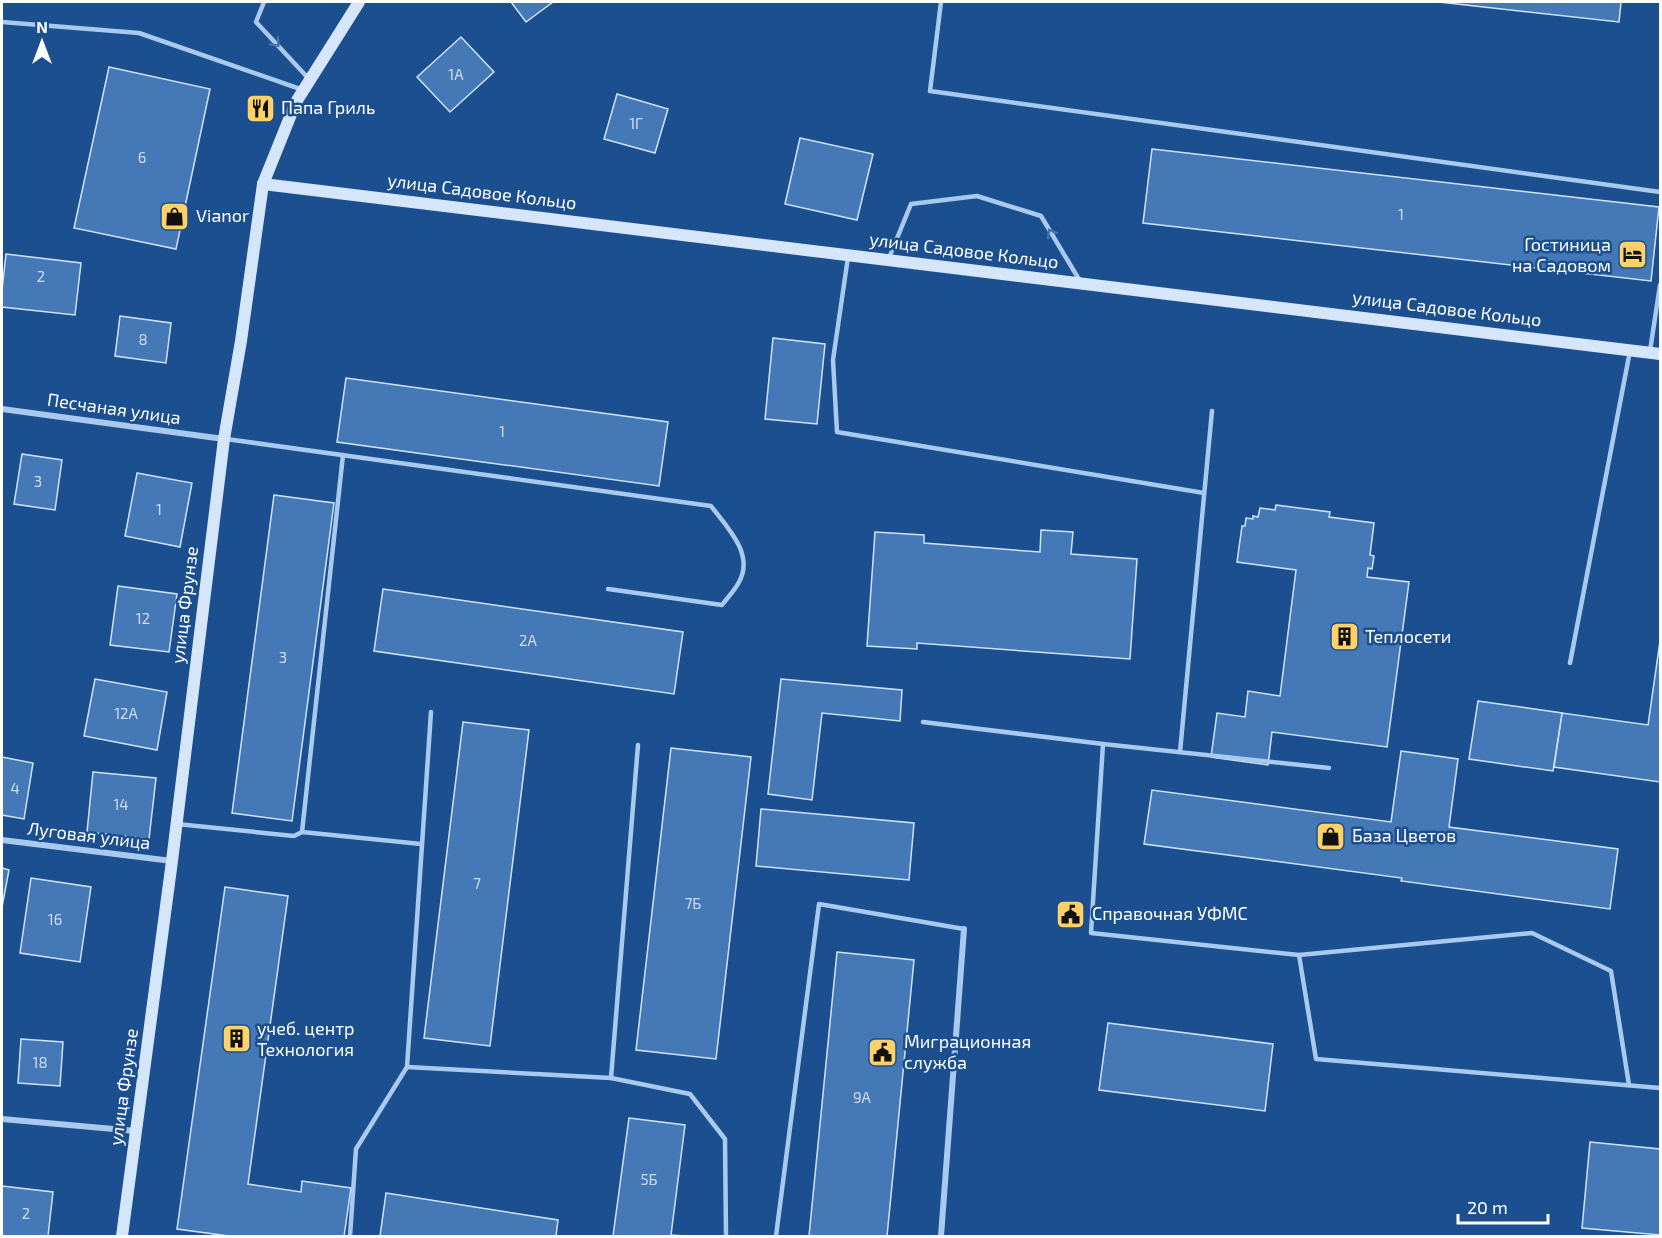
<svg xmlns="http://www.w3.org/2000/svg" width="1662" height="1238" font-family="'Exo 2',sans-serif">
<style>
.building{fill:#4478b7;stroke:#cfe3fa;stroke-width:1.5}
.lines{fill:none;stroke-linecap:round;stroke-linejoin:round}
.lane{stroke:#a9c9ee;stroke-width:4.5}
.street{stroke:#a9c9ee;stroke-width:6}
.secondary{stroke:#d6e6fa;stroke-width:12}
.oneway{stroke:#4674ac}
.labels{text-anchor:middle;stroke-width:5;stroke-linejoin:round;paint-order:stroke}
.number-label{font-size:15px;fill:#d0dded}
.poi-label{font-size:18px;fill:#fff;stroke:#1b4f8f;text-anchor:start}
.street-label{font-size:18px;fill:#fff;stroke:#1b4f8f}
</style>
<rect width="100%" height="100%" fill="#1b4f8f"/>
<g class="building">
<path d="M511,2h42l-27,20z"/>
<path d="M1439,2h182l-2,20z"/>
<path d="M461,37l33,35 -44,40 -33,-35z"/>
<path d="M109,67l101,22 -34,160 -102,-21z"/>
<path d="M617,94l51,15 -13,44 -51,-14z"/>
<path d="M800,138l73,16 -16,66 -72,-16z"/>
<path d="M1152,149l507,58 -8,74 -508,-58z"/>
<path d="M6,254l75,9 -6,52 -73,-8v-17z"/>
<path d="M120,316l51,7 -5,40 -51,-7z"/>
<path d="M773,338l52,6 -8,80 -52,-5z"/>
<path d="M346,378l322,44 -9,64 -322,-44z"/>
<path d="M22,454l40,6 -7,50 -41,-6z"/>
<path d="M137,473l55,10 -12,64 -55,-11z"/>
<path d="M274,495l60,8 -42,318 -60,-8z"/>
<path d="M1276,505l54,7 -1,5 45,6 -4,32 4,1 -2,13 -4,-1 -1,9 42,5 -22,165 -115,-15 -4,33 -57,-8 6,-44 28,4 3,-26 32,5 16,-126 -59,-8 5,-36h3l1,-8 7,1v-3l5,1 2,-9 15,2z"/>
<path d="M1041,530l32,2 -2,22 66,5 -7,100 -213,-16v6l-50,-3 8,-114 49,3v8l116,9z"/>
<path d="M118,586l59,8 -8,58 -59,-7z"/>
<path d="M383,589l300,43 -9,62 -300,-43z"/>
<path d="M1660,641v141l-106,-15 8,-54 86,12z"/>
<path d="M95,679l72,13 -10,58 -73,-14z"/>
<path d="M781,679l121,11 -2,31 -78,-8 -10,87 -44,-6z"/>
<path d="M1478,701l84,12 -9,58 -84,-12z"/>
<path d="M463,722l66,8 -39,316 -66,-8z"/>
<path d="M671,748l80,9 -35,302 -80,-9z"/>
<path d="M1401,751l57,8 -9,68 169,22 -8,60 -209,-28 1,-3 -258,-34 8,-54 239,32z"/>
<path d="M2,757l31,6 -9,56 -22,-4z"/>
<path d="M93,772l63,6 -7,61 -62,-7z"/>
<path d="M761,809l153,14 -5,57 -153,-14z"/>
<path d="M2,868l7,2 -7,37z"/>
<path d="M31,878l60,9 -11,75 -60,-9z"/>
<path d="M225,887l63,9 -40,288 53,8 1,-11 49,7 -7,48h-115l-52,-7z"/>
<path d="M837,952l77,8 -27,276h-78z"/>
<path d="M1108,1023l165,21 -8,67 -166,-21z"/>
<path d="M21,1039l42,3 -3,44 -42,-3z"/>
<path d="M629,1118l56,7 -14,110 15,1h-73z"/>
<path d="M1590,1142l70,7v86l-78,-7z"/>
<path d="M2,1186l51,6 -5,44h-46z"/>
<path d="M386,1193l172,27 -2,16h-176z"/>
</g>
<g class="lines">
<g class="lane">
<path d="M264,2l-8,20 53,57"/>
<path d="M941,2l-11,89 730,101"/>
<path d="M2,22l137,11 164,57"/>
<path d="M848,257l-15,103 4,72 367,61"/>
<path d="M889,258l22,-54 66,-8 64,20 39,65"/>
<path d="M1650,351l10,-66"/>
<path d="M226,439l485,67c15,20 44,48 28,76 -4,8 -11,15 -17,23l-114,-16"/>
<path d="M1570,663l60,-312"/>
<path d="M923,722l180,22 226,24"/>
<path d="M1103,744l-12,189 208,22 233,-22 79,38 18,114"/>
<path d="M1180,752l32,-341"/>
<path d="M177,824l117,12 8,-4 119,12"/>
<path d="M302,832l41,-377"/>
<path d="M1299,955l17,104 344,29"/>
<path d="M407,1067l204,11 79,16 35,45 1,97"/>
<path d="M611,1078l27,-333"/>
<path d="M350,1236l6,-87 51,-82 24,-355"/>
<path d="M776,1236l43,-332 145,25"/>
</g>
<g class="street">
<path d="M2,409l222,30"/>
<path d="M2,840l170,21"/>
<path d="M2,1119l134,12"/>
<path d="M941,1236l23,-307"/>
</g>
<g class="secondary">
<path d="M263,184l1397,170"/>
<path d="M122,1236l50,-375 52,-422 17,-98 22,-157 33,-82 63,-100"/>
</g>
</g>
<defs><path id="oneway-chevron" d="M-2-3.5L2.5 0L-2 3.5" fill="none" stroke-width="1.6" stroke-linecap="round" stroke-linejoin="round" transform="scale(1.5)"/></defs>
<g class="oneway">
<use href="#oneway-chevron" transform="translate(276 43) rotate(47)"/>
<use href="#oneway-chevron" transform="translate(1051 233) rotate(-121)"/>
</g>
<defs>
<symbol id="restaurant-square" viewBox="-11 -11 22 22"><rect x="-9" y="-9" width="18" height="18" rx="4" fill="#ffd166" stroke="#1b4f8f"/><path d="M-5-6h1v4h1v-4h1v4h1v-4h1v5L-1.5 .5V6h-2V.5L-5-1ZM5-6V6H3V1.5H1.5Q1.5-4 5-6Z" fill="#111"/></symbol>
<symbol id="shop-square" viewBox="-11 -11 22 22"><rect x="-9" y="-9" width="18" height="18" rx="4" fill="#ffd166" stroke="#1b4f8f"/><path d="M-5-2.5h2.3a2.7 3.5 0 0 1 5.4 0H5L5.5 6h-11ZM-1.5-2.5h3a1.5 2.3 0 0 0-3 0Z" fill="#111"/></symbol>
<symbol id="hotel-square" viewBox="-11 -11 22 22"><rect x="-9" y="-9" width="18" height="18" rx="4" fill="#ffd166" stroke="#1b4f8f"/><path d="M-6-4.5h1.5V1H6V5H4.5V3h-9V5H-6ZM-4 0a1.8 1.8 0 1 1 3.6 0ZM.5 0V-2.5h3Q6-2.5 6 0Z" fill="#111"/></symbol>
<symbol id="building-square" viewBox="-11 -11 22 22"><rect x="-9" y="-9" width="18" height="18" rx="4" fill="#ffd166" stroke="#1b4f8f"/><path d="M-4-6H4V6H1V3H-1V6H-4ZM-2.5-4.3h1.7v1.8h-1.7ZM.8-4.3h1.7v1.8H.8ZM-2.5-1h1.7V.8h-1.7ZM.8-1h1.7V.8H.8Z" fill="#111"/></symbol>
<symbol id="civic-square" viewBox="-11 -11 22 22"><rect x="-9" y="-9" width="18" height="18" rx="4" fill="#ffd166" stroke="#1b4f8f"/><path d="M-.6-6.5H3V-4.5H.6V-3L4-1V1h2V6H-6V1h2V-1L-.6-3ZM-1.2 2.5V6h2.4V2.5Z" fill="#111"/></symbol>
</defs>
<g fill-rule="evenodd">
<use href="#restaurant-square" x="244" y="92" width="33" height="33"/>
<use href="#shop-square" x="158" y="200" width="33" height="33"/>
<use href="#hotel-square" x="1616" y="238" width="33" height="33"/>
<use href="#building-square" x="1328" y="620" width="33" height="33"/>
<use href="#shop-square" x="1314" y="820" width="33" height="33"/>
<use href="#civic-square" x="1054" y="898" width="33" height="33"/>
<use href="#building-square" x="220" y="1022" width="33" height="33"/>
<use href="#civic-square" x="866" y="1036" width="33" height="33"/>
</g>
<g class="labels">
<g class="number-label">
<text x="456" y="80">1А</text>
<text x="636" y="129">1Г</text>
<text x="142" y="163">6</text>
<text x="1401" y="220">1</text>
<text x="41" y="282">2</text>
<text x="143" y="345">8</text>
<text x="502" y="437">1</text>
<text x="38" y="487">3</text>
<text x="159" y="515">1</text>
<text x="143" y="624">12</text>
<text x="528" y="646">2А</text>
<text x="283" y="663">3</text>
<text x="126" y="719">12А</text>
<text x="15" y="794">4</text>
<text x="121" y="810">14</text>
<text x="477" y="889">7</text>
<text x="693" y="909">7Б</text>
<text x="55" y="925">16</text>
<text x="40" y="1068">18</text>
<text x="862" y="1103">9А</text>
<text x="649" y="1185">5Б</text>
<text x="26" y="1219">2</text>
</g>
<g class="poi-label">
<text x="281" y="114">Папа Гриль</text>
<text x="196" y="222">Vianor</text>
<text x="1611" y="251" text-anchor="end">Гостиница<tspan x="1611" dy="21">на Садовом</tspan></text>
<text x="1365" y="643">Теплосети</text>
<text x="1352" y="842">База Цветов</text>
<text x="1092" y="920">Справочная УФМС</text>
<text x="257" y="1035">учеб. центр<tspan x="257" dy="21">Технология</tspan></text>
<text x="904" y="1048">Миграционная<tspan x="904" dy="21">служба</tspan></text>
</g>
<g class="street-label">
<text transform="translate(482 192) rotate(7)" y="6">улица Садовое Кольцо</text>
<text transform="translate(964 251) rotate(7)" y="6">улица Садовое Кольцо</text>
<text transform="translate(1447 309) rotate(7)" y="6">улица Садовое Кольцо</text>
<text transform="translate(114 409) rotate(8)" y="6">Песчаная улица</text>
<text transform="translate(185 605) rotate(-83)" y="6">улица Фрунзе</text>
<text transform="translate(89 836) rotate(7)" y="6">Луговая улица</text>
<text transform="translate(124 1087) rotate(-82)" y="6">улица Фрунзе</text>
</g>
</g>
<rect width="1662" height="1238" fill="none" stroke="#ffffff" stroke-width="6"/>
<g transform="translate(42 42)" stroke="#1b4f8f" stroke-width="4.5" paint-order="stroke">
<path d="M0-4.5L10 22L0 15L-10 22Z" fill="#ffffff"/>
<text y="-9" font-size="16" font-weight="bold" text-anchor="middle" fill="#ffffff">N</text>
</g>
<path d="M1458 1214v9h90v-9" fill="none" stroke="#ffffff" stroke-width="3"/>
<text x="1467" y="1214" font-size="18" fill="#ffffff" stroke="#1b4f8f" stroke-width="4.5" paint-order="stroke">20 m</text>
</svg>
